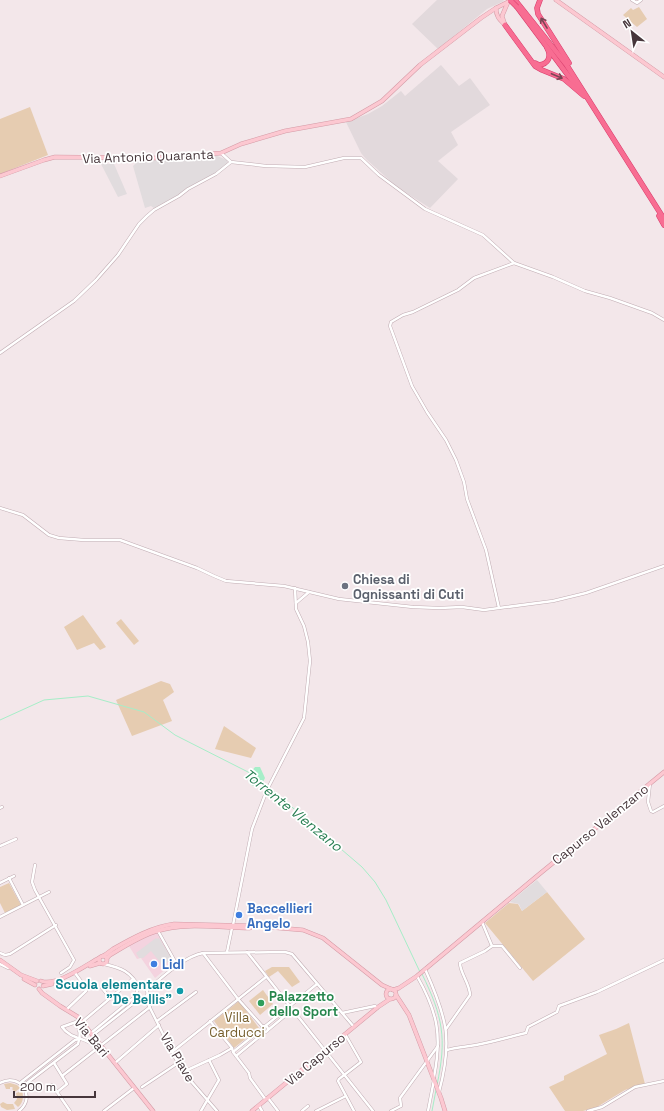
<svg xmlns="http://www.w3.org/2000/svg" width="664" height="1111" font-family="'Space Grotesk',sans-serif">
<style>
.commercial{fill:#f4d3df}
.industrial{fill:#e2d9dc}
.green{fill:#e6ccb1}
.parking{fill:#e1dcde}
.water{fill:#a6eec8}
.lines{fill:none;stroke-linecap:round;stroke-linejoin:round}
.stream{stroke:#a6eec8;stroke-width:1}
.street-casing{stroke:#c1adb3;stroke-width:3.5}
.secondary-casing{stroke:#d49ba6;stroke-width:4.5}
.highway-casing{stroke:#d83d6c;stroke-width:5.5}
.street{stroke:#fff;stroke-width:2.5}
.secondary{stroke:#fcc8d1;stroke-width:3.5}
.highway{stroke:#f86d92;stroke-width:4.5}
.highway-bridge-casing{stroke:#d83d6c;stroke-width:5.5;stroke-linecap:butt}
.highway-bridge{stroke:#f86d92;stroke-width:4.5}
.oneway{stroke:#7b4655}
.worship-dot{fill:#6b7280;stroke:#fff;stroke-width:1.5}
.shop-dot{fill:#3f7fe0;stroke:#fff;stroke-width:1.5}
.culture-dot{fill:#0f9aa8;stroke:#fff;stroke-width:1.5}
.leisure-dot{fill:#2e9e5b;stroke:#fff;stroke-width:1.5}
.labels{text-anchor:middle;stroke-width:3.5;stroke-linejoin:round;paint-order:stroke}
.street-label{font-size:13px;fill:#46363b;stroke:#fff}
.worship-label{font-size:13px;font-weight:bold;fill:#5b616d;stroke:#fff;text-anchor:start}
.shop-label{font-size:13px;font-weight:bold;fill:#366cbe;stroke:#fff;text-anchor:start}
.culture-label{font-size:13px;font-weight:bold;fill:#0d838f;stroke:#fff;text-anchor:end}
.leisure-label{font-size:13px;font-weight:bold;fill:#27864d;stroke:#fff;text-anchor:start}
.park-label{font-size:13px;fill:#765e2c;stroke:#fff}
.water-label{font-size:14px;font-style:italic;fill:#297f53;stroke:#fff}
</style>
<rect width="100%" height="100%" fill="#f3e7ea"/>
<path class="commercial" d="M157,932l17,30 -19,16 -14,-20 -4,1 -8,-13z"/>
<g class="industrial">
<path d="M437,0h66l1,1 -17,8 -49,40 -26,-25z"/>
<path d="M441,65l18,21 11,-8 20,27 -39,27 7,13 -20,16 20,18 -28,29 -33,-21 -31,-28 -5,-6 -15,-31 22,-8 14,-8 19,-15 4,5z"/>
</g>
<g class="green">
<path d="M639,7l8,12 -10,8 -14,-12 8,-7 2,2z"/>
<path d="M30,107l18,48 -48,19v-55z"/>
<path d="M83,615l23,32 -6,3 -6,-7 -17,7 -13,-23z"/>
<path d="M121,619l18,22 -5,4 -18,-22z"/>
<path d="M161,681l9,3 4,8 -11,8 9,21 -40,15 -16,-36z"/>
<path d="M224,726l32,22 -5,10 -36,-9z"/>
<path d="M9,883l12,22 -16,8 -5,-10v-16z"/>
<path d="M547,892l38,47 -52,42 -48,-58 24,-20 9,1 4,7z"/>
<path d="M272,967h17l11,15 -8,5 -14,-16 -9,6 -4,-6z"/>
<path d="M263,990l10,14 -13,11 -11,-14z"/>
<path d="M239,1001l20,27 -25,20 -20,-27z"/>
<path d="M629,1023l16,61 -20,6 -28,17 -14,4h-18l-16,-24 15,-7v-4l43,-22 -8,-19 17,-6z"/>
<path d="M10,1083l7,2 3,3 -5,4 -3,-3 1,-1 -1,-1h-2v2h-4l-2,-5z"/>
<path d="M22,1091c2,6 1,12 -4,16l-4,-4 3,-4 -1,-6z"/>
<path d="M3,1102l4,2h6l2,5 -8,1 -6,-3 -1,-3z"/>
</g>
<g class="parking">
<path d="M217,156l10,4 1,3 -12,10 -31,16 -7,6 -24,13 -3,-2 -6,2 -12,-42 5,-5 48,-3 3,2h3l2,-3z"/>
<path d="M101,164h13l13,30 -9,3z"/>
<path d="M537,880l10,12 -25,19 -3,-7 -9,-2z"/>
<path d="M156,938l1,1 2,-1 13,21 -9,7 -12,-15 -8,7h-4l-3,-5z"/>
</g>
<path class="water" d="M255,767h5l5,11 -2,4 -10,4c-10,-5 -3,-13 2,-19z"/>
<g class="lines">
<g class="stream">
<path d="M0,720l44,-20 44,-4 56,16 31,23 75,38"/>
<path d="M261,782l4,2 97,83 13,15 11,18 34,72"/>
<path d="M422,974c21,43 25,64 15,111"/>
<path d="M432,1111l4,-21"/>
</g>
<defs>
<g id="street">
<path d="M632,0l5,3 4,-3"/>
<path d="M221,153l10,9 35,4 39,1 39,-9h17l18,17 46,34 58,26 31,28 39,14 32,14 25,7 42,15 12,7"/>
<path d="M0,353l74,-52 22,-21 22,-25 21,-31 8,-8 7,-6 25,-14 9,-7 28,-15 15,-12"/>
<path d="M0,508l23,7 26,20 10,3 25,2h36l77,28 17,8 12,5 58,5 55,13 74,8 26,1 23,-1 22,3 69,-9 33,-8 78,-27"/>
<path d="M296,603l13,-11"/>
<path d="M499,608l-13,-58 -19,-51 -3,-17 -8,-22 -10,-20 -19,-28 -15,-26 -22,-60 1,-4 12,-7 10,-3 45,-22 16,-12 40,-15"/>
<path d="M650,783l-2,19 3,9 2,1 11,-6"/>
<path d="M0,808l2,-1"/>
<path d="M0,846l16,-7"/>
<path d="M35,865l-3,17 3,8 39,70 -4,7 -9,6"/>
<path d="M9,878l14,27"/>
<path d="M0,883l14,-7"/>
<path d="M0,917l49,-25"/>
<path d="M233,925l19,-96 15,-39 37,-72 6,-57 -2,-19 -4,-16 -8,-17 -1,-21"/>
<path d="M158,931l19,34"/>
<path d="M492,946h10l18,22"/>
<path d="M227,952l5,-24"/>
<path d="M247,952l126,159"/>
<path d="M0,953l5,2 5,-1 46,-29"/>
<path d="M203,953l35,46 25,28"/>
<path d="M0,964l8,4"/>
<path d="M104,964c17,4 27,7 36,25"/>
<path d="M425,969c22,49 28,71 14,123"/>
<path d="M417,976c21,37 25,60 17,101"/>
<circle cx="142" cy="993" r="5.5"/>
<path d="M102,988l8,10"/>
<path d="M147,990c16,-13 36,-33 56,-37l82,-1 7,2 62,73"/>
<path d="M145,998l27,54 11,20 34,39"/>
<path d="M66,1010l20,-19v-3l-11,-15"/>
<path d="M342,1013l33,-7 2,2"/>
<path d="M157,1021l39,-29"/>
<path d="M210,1021l22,27 1,4 16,21 1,5 16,22"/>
<path d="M76,1022l-14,5c9,13 25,10 35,21"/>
<path d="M82,1022l51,-43"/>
<circle cx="265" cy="1029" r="3"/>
<path d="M264,1027l53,-43"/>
<path d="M446,1029l24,-34c0,-11 -10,-22 -10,-32l25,-12 7,-5 -10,-24"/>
<path d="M268,1030l24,-20"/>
<path d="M91,1033l46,-38"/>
<path d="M345,1034l16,28 -22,17 -1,2 16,30"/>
<path d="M93,1035l47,-37"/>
<path d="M447,1050c10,-3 19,-3 29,-5 17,-3 33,-8 50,-12l2,-6 29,-15 2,-6 38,-14 67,-32"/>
<path d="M172,1052l94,-75"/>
<path d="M233,1052l30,-24"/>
<path d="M236,1056l29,-24"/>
<path d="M54,1063l13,21 -10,8 13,19"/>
<path d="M115,1063l44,-38"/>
<path d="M183,1072l37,-17 12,-7"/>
<path d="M62,1076l88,-69"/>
<path d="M0,1083c20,-11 37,14 19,28"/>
<path d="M20,1083l55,-43 4,-1"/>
<path d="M52,1085l5,7"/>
<path d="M23,1086l55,-42c3,-9 2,-14 -2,-22l3,-3"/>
<path d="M142,1087l36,-24"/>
<path d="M268,1098l10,13"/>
<path d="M259,1106l3,5"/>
<path d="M104,1111l30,-23"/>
<path d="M201,1111l18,-31 -10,-20"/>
<path d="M302,1111l6,-5"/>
<path d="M316,1111l30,-15"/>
<path d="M391,1111l10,-5 -1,-8 38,-52"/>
<path d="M428,1111l6,-31"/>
<path d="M588,1111l14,-4 33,-20 29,-6"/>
</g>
<g id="secondary">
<path d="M556,0l108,77"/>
<path d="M496,8c0,8 3,11 8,16"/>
<path d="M505,25l-3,-9 6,-14"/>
<path d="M0,176l44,-16 11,-3 102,1 64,-5 20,-9 44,-13 66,-12 31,-18 38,-36 61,-47 15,-10 16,-8"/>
<path d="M103,956c4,-2 7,-5 10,-7 19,-11 39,-22 61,-25l82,2 47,4 20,8 59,47 9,4"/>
<circle cx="103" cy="960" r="4"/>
<path d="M107,958l3,-3c15,-9 30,-19 47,-24 28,-9 63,-3 93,-3"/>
<path d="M0,960l21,15 16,6"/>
<path d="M90,966l10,-3"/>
<path d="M24,979l11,6"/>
<path d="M41,981c15,6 45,-16 58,-23"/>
<path d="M43,986l9,-2"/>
<path d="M39,989l3,4 18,13 18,11 75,94"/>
<circle cx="391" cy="994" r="5"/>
<path d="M393,990l6,-2 18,-12 120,-100 127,-104"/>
<path d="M396,995l13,20 32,83 4,13"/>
<path d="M252,1111l126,-104 12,-8"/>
</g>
<g id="highway">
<path d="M515,0l51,64 98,155"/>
<path d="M540,0l-3,8 1,6 31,49"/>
<path d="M517,7l62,83"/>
<path d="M505,25l30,41 7,4 22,9 20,17"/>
<path d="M535,63l4,2c9,-1 13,-8 8,-17"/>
<path d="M659,216l5,9"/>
</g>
</defs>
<use href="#street" class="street-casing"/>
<use href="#secondary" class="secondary-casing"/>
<use href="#highway" class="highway-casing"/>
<use href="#street" class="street"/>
<use href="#secondary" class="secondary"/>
<use href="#highway" class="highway"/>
<defs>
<path id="highway-bridge" d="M510,0l7,7"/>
</defs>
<use href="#highway-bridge" class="highway-bridge-casing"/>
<use href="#highway-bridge" class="highway-bridge"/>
</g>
<defs><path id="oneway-shaft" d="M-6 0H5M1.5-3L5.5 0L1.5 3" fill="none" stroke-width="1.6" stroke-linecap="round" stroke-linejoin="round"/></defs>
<g class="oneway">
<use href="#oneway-shaft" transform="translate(544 23) rotate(-121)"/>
<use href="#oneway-shaft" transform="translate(557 76) rotate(23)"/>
</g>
<circle class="worship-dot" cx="345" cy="586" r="4"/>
<g class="shop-dot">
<circle cx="239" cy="915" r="4"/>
<circle cx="154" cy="964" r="4"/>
</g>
<circle class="culture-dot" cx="180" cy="991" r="4"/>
<circle class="leisure-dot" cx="261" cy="1003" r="4"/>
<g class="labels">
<g class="street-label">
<text transform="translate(148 156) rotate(-2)" y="5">Via Antonio Quaranta</text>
<text transform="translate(600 824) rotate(-39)" y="5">Capurso Valenzano</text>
<text transform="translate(92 1037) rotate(50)" y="5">Via Bari</text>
<text transform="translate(178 1057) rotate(59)" y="5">Via Piave</text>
<text transform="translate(315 1059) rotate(-40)" y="5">Via Capurso</text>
</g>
<g class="worship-label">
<text x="353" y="584">Chiesa di<tspan x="353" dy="15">Ognissanti di Cuti</tspan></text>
</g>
<g class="shop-label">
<text x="247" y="913">Baccellieri<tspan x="247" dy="15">Angelo</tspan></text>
<text x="162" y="969">Lidl</text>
</g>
<g class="culture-label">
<text x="172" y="989">Scuola elementare<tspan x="172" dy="15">"De Bellis"</tspan></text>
</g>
<g class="leisure-label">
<text x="269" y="1001">Palazzetto<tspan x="269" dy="15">dello Sport</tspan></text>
</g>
<g class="park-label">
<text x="237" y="1022">Villa<tspan x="237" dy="15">Carducci</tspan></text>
</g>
<g class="water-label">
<text transform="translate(293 810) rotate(39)" y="5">Torrente Vlenzano</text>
</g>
</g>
<g transform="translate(632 32) rotate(330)" stroke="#ffffff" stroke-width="3" paint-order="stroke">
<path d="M0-3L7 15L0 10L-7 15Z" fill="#46363b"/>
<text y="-6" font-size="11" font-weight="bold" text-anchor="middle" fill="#46363b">N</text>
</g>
<path d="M14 1091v6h81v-6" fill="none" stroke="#46363b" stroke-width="2"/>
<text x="20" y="1091" font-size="12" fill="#46363b" stroke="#ffffff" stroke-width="3" paint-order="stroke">200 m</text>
</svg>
